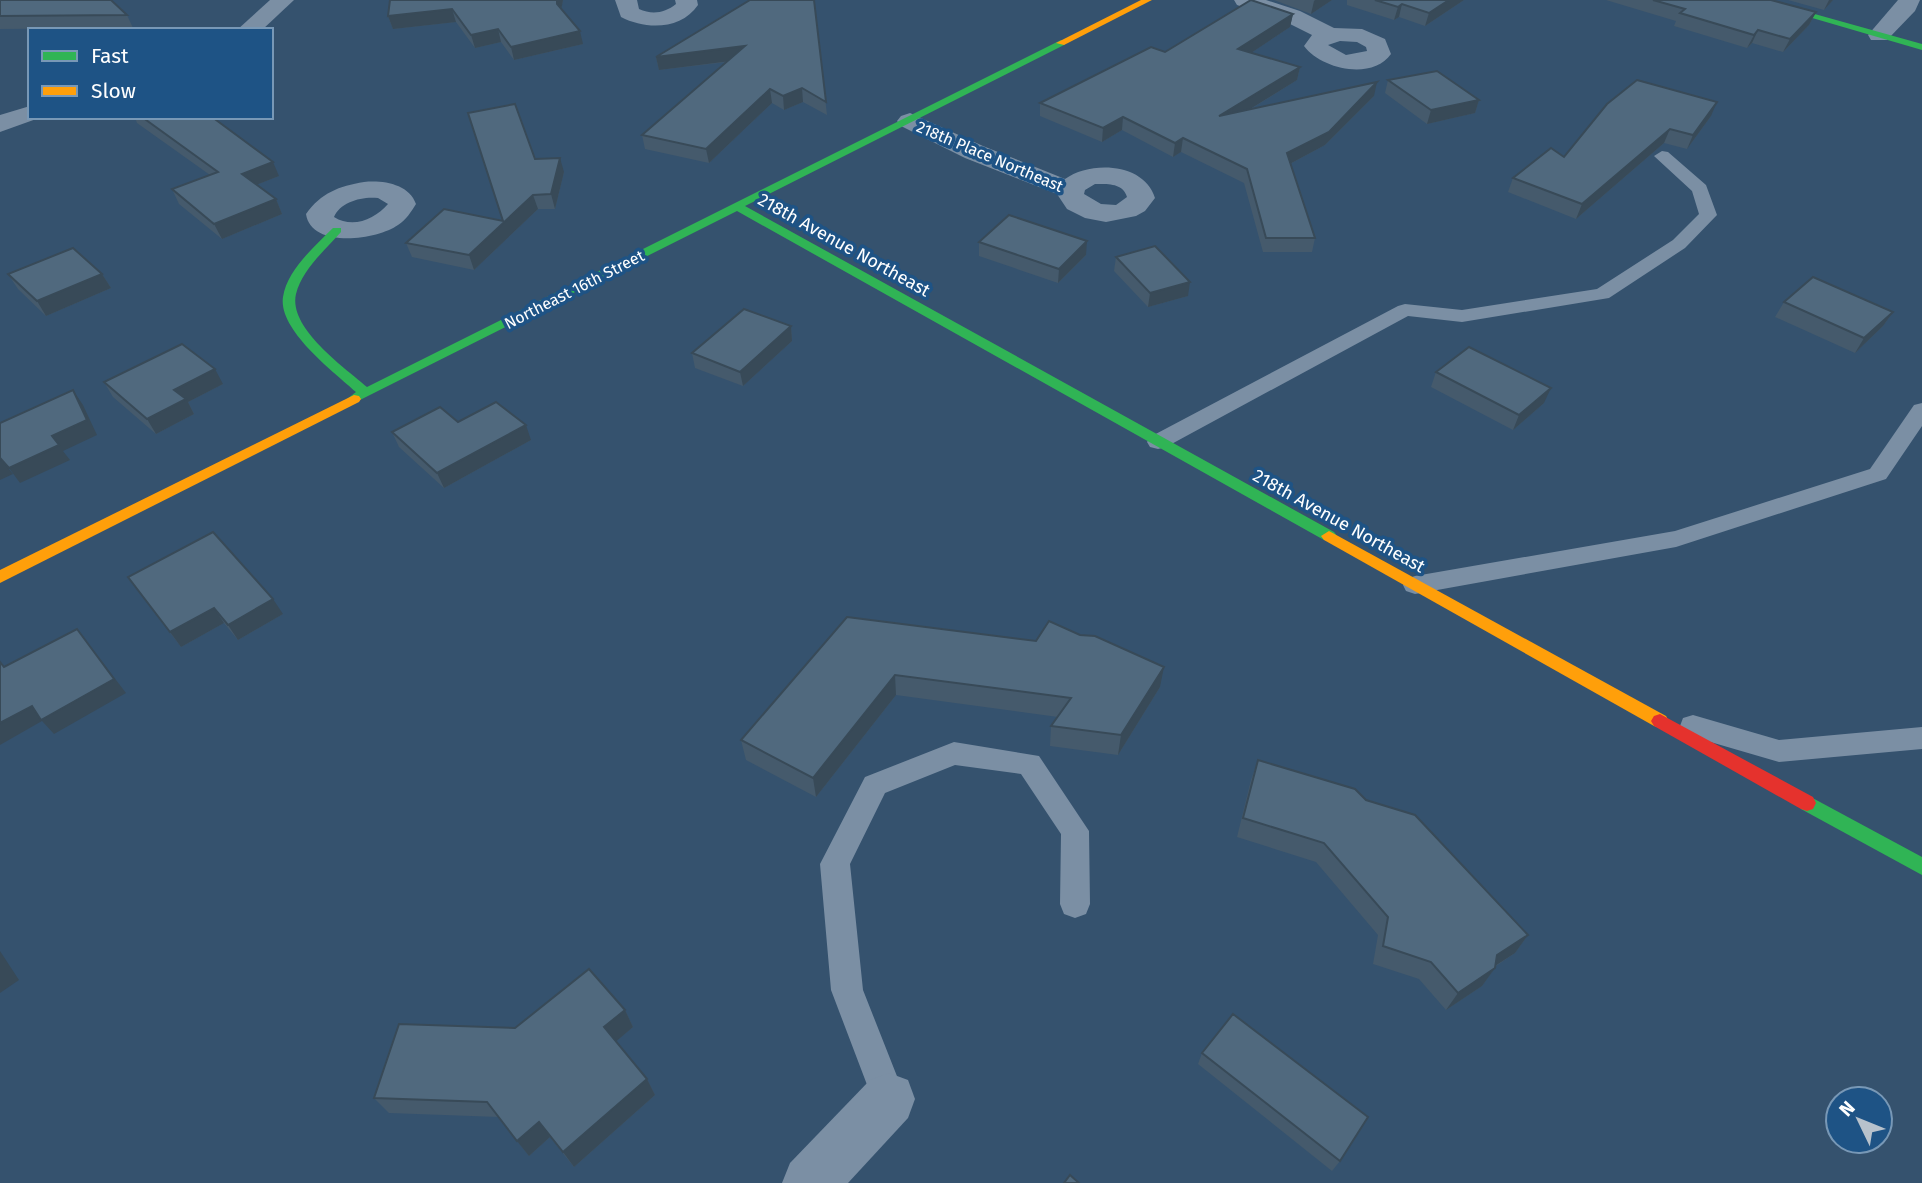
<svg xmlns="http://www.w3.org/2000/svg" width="1922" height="1183" font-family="'Fira Sans',sans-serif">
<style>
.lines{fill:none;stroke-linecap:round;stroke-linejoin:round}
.lane{fill:#7b8fa4;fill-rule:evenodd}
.street{fill:#7b8fa4;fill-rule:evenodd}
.fast{fill:#30b455;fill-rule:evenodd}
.slow{fill:#ff9f0a;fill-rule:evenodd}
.jam{fill:#e5322d;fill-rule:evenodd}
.wall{fill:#455a6c}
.shaded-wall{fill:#384a58}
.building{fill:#50697e;stroke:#384a58;stroke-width:2}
.labels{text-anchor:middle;stroke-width:7;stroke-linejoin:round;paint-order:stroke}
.far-street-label{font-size:16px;fill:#fff;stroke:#1e5385}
.street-label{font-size:18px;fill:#fff;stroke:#1e5385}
</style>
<rect width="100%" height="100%" fill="#35526e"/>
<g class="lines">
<g class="lane">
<path d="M1662,151l6,1 38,33 11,30 -32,33 -76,50 -147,24 -54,-6 -242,131 -8,2 -8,-2 -3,-5 3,-5 248,-131 7,-2 57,6 135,-21 76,-49 26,-26 -7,-23 -38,-35z"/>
<path d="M1922,403v23l-36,53 -210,68 -261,47 -9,-3 -3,-6 3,-6 9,-3 260,-45 195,-62 44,-64z"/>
<path d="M1693,715l86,25 143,-13v22l-143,13 -96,-28 -3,-8 3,-8z"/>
<path d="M954,742l85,14 50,75 1,73 -4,10 -11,4 -11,-4 -4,-10 1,-70 -40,-60 -66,-9 -70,28 -35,71 13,126 43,109 -5,12 -12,5 -12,-5 -46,-121 -11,-126 45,-87z"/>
</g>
<g class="street">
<path d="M270,0h24l-32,30h-25z"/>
<path d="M615,0h22l2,9c13,6 26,4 37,-5l-1,-4h22l1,5c-17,25 -52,25 -77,12z"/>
<path d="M1234,0h32l34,11 34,17 28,1 23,10 6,15c-19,27 -70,15 -87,-8l8,-11 -28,-14 -47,-16zM1340,41l17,1 9,5 1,4 -21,4 -18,-10z"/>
<path d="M1898,0h22l-5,11 -28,29h-16l-3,-5z"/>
<path d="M30,106v11l9,1 -39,14v-17z"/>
<path d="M910,113l73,33 82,33c26,-19 80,-16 90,19l-10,13 -9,5 -30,6 -21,-4 -18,-9 -10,-15 -92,-36 -64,-32 -4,-5 4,-5zM1095,184c13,0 28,-1 32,13l-11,8 -15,-1 -17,-10 1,-4z"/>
<path d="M364,182c19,-2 45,2 52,22 -5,8 -10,16 -18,21 -21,15 -87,24 -92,-11 15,-21 33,-28 58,-32zM378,198l10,6c-13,15 -35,25 -54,13 6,-15 28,-21 44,-19z"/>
<path d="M889,1073l19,7 7,19 -7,19 -60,65h-66l8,-20 80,-83z"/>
</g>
<g class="fast">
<path d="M1751,0h14l157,44v6z"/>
<path d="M1061,40l5,3 -2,2 -319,161 589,326 3,4 -3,4h-10l-587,-329 -383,192 -7,-4 9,-7c-22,-20 -78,-62 -73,-95 4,-27 32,-51 50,-69h8v4c-16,18 -39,38 -45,62 -8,34 48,73 71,93z"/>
<path d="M1807,795l115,62v18l-121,-66 -3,-6 3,-6z"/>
</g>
<g class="slow">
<path d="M1141,0h11l-88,45 -8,-2z"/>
<path d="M354,395l5,1 2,3 -2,3 -359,181v-13z"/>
<path d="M1329,531l337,185 3,5 -3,5 -6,2 -6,-2 -330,-186 -3,-4z"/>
</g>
<path class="jam" d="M1660,714l153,83 3,6 -3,6 -6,2 -6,-2 -147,-83 -3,-5 3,-5z"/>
</g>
<g class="wall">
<path d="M0,0l127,15 6,13 -133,1z"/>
<path d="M563,0l-2,9 22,35 -69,16 -13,-18 -26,6 -19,-26 -63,7 -5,-13z"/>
<path d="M814,0l13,115 -24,-13 -19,8 -12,-7 -63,60 -64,-14 -3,-14 85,-73 -68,8 -3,-13z"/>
<path d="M1274,0h58l-21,14z"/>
<path d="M1347,0h117l-39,26 -26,-9 -5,3 -47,-15z"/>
<path d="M1606,0h165l45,12 -7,13 -26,27 -31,-9 -5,5 -73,-22 2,-5z"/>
<path d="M1788,0h45l-9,10z"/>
<path d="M1293,14l-3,13 -39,26 49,14 -3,13 -48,30 125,-14 -49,49 -35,19 25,74 -3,14h-49l-19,-69 -63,-31 -8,5 -51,-27 -20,12 -62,-26v-13l125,-51z"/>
<path d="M1388,80l91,20 -4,13 -48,11 -42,-31z"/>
<path d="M1711,116l-24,33 -23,-6 -88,76 -68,-27 5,-14 51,-21z"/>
<path d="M135,117h77l67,59 -23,9 20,14 6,15 -60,25 -43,-35 -7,-15 38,-14 -73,-52z"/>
<path d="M535,159l29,13 -9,37h-17l-64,61 -62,-13 -6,-14 96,-22z"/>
<path d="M979,242l107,13 -28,28 -79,-27z"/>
<path d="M1116,257l72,39 -40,11 -34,-36z"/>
<path d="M8,274h94l9,14 -65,28 -28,-27z"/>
<path d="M1784,302l109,10 -10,14 -28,27 -80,-36z"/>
<path d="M791,326l1,15 -49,45 -48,-18 -3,-15z"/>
<path d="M1436,372l108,31 -31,27 -82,-43z"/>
<path d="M104,382l119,2 -35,18 6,12 -38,20 -43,-37z"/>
<path d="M392,432l139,8 -87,48 -45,-41z"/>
<path d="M128,577l155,37 -45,26 -14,-17 -43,24z"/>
<path d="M847,617l313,70 -42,68 -68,-9 1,-20 7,-9 -162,-22 -80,102 -70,-37 -5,-20z"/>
<path d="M1258,760l108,40 162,135 -13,18 -19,13 -14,20 -36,24 -27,-31 -46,-15 5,-29 -62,-73 -79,-25 14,-57z"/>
<path d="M625,1010l8,17 -17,14 31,38 8,16 -81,72 -24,-30 -21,19 -30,-39 -110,-4 -15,-15 141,-70z"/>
<path d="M1202,1053l138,108 -8,10 -134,-107z"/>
</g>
<g class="shaded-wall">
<path d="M557,0h6l-3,16 -3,-12z"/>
<path d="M1315,0h17l-21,14 3,-13z"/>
<path d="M1449,0h15l-39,26 4,-13z"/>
<path d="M1829,0h4l-9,10z"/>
<path d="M1402,4l-3,13 -5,3 4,-13z"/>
<path d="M452,9l4,13 -63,7 -5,-13z"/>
<path d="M1816,12l-7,13 -26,27 7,-13z"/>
<path d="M1293,14l-3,13 -54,36 2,-14z"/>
<path d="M498,29l3,13 -26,6 -4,-13z"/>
<path d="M1758,30l-6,13 -5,5 7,-13z"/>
<path d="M580,31l3,13 -69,16 -3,-13z"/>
<path d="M745,46l2,13 -88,11 -3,-13z"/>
<path d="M1300,67l-3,13 -81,50 3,-14z"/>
<path d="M1377,82l-3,14 -49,49 -41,22 3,-14z"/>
<path d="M802,88l1,14 -19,8 -1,-14z"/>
<path d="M770,89l2,14 -63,60 -3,-14z"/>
<path d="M1479,100l-4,13 -48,11 4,-14z"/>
<path d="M1717,102l-6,14 -24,33 6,-14z"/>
<path d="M1123,117l-1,13 -20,12 1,-14z"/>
<path d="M1670,129l-6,14 -88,76 6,-15z"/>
<path d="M1183,138l-2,14 -8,5 2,-14z"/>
<path d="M560,158l4,14 -9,37 -4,-15z"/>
<path d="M273,162l6,14 -31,12 -6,-14z"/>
<path d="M533,195l5,14 -64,61 -5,-15z"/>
<path d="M276,199l6,15 -60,25 -8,-15z"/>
<path d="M1087,241l-1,14 -28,28 1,-14z"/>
<path d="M102,274l9,14 -65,28 -9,-15z"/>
<path d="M1190,282l-2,14 -40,11 2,-14z"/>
<path d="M1893,312l-10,14 -28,27 9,-15z"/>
<path d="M791,326l1,15 -49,45 -3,-14z"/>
<path d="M215,369l8,15 -35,18 6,12 -38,20 -9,-15 27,-29z"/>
<path d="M1551,388l-7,15 -31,27 6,-15z"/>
<path d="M73,390l10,15 14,30 -34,16 7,9 -50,23 -11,-15 43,-32z"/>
<path d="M526,425l5,15 -87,48 -7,-15z"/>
<path d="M1,459l12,15 -13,6v-20z"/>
<path d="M273,599l10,15 -45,26 -10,-15z"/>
<path d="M214,608l10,15 -43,24 -11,-15z"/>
<path d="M77,629l49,64 -72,41 -12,-13 -42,24v-22z"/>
<path d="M1164,667l-4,20 -42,68 3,-20z"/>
<path d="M895,675l1,20 -80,102 -3,-19z"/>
<path d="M1528,935l-13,18 -31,20 13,-18z"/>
<path d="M0,951l19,29 -19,13z"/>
<path d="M1495,968l-13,18 -36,24 12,-17z"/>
<path d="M625,1010l8,17 -20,17 -9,-17z"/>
<path d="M647,1079l8,16 -81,72 -11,-15z"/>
<path d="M539,1122l11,15 -21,19 -12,-15z"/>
</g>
<g class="building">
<path d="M0,0h111l16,15 -127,1z"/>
<path d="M390,0h167v4l23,27 -69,16 -13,-18 -27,6 -19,-26 -64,7z"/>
<path d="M750,0h64l12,102 -24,-14 -19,8 -13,-7 -64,60 -64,-14 103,-89 -89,11z"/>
<path d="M1251,0l42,14 -55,35 62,18 -81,49 158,-34 -48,50 -42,21 28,85h-49l-19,-69 -64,-31 -8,5 -52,-26 -20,11 -63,-25 111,-56 14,5z"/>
<path d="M1375,0h74l-20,13 -27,-9 -4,3z"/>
<path d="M1653,0h118l45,12 -26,27 -32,-9 -4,5 -74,-22 5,-4z"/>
<path d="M1437,71l42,29 -48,10 -43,-30z"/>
<path d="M1637,80l80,22 -24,33 -23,-6 -88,75 -69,-26 38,-30 13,9 43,-53z"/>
<path d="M515,104l20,55 25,-1 -9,36 -18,1 -64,60 -63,-12 38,-34 59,12 -35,-108z"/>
<path d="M142,117h70l61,45 -31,12 34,25 -62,25 -42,-35 46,-17z"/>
<path d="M1009,215l78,26 -28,28 -80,-27z"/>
<path d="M1155,246l35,36 -40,11 -34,-36z"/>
<path d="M73,248l29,26 -65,27 -29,-27z"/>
<path d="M1813,277l80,35 -29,26 -80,-36z"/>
<path d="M744,309l47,17 -51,46 -48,-19z"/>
<path d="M182,344l33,25 -41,21 12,9 -39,20 -43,-37z"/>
<path d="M1469,347l82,41 -32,27 -83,-43z"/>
<path d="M73,390l14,30 -35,16 7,9 -50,23 -8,-9 -1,1v-37z"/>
<path d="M496,402l30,23 -89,48 -45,-41 48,-25 18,15z"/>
<path d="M213,532l60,67 -45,26 -14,-17 -44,24 -42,-55z"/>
<path d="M847,617l189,24 13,-20 31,14 15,1 69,31 -43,68 -70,-9 20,-28 -176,-23 -82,103 -72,-38z"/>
<path d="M77,629l37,50 -73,41 -9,-14 -32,17v-61l4,5z"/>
<path d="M1258,760l97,29 11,11 49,15 113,120 -31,20 -2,13 -37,25 -27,-31 -48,-16 5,-29 -64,-74 -81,-25z"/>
<path d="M589,969l36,41 -21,17 43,52 -84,73 -24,-30 -22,19 -30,-39 -113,-4 25,-74 116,4z"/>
<path d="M1233,1014l135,103 -28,44 -138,-108z"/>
<path d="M1070,1175l9,8h-15z"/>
</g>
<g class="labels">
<g class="far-street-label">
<text transform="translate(990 156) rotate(23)" y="6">218th Place Northeast</text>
<text transform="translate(574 289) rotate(-27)" y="6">Northeast 16th Street</text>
</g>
<g class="street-label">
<text transform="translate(844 245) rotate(29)" y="6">218th Avenue Northeast</text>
<text transform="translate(1339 521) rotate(29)" y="6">218th Avenue Northeast</text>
</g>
</g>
<rect x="28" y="28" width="245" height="91" fill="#1e5385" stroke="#7898b6" stroke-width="2"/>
<rect x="42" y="51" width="35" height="10" fill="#30b455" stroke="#7898b6" stroke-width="2"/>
<text x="91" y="63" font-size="21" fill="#ffffff">Fast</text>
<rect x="42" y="86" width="35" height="10" fill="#ff9f0a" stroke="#7898b6" stroke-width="2"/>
<text x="91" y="98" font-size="21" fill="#ffffff">Slow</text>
<g transform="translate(1859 1120) rotate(313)"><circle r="33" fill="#1e5385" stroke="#7898b6" stroke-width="2"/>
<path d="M0-5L12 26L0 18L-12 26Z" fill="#b8c2cc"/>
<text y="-10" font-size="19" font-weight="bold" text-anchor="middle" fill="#ffffff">N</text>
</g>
</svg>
